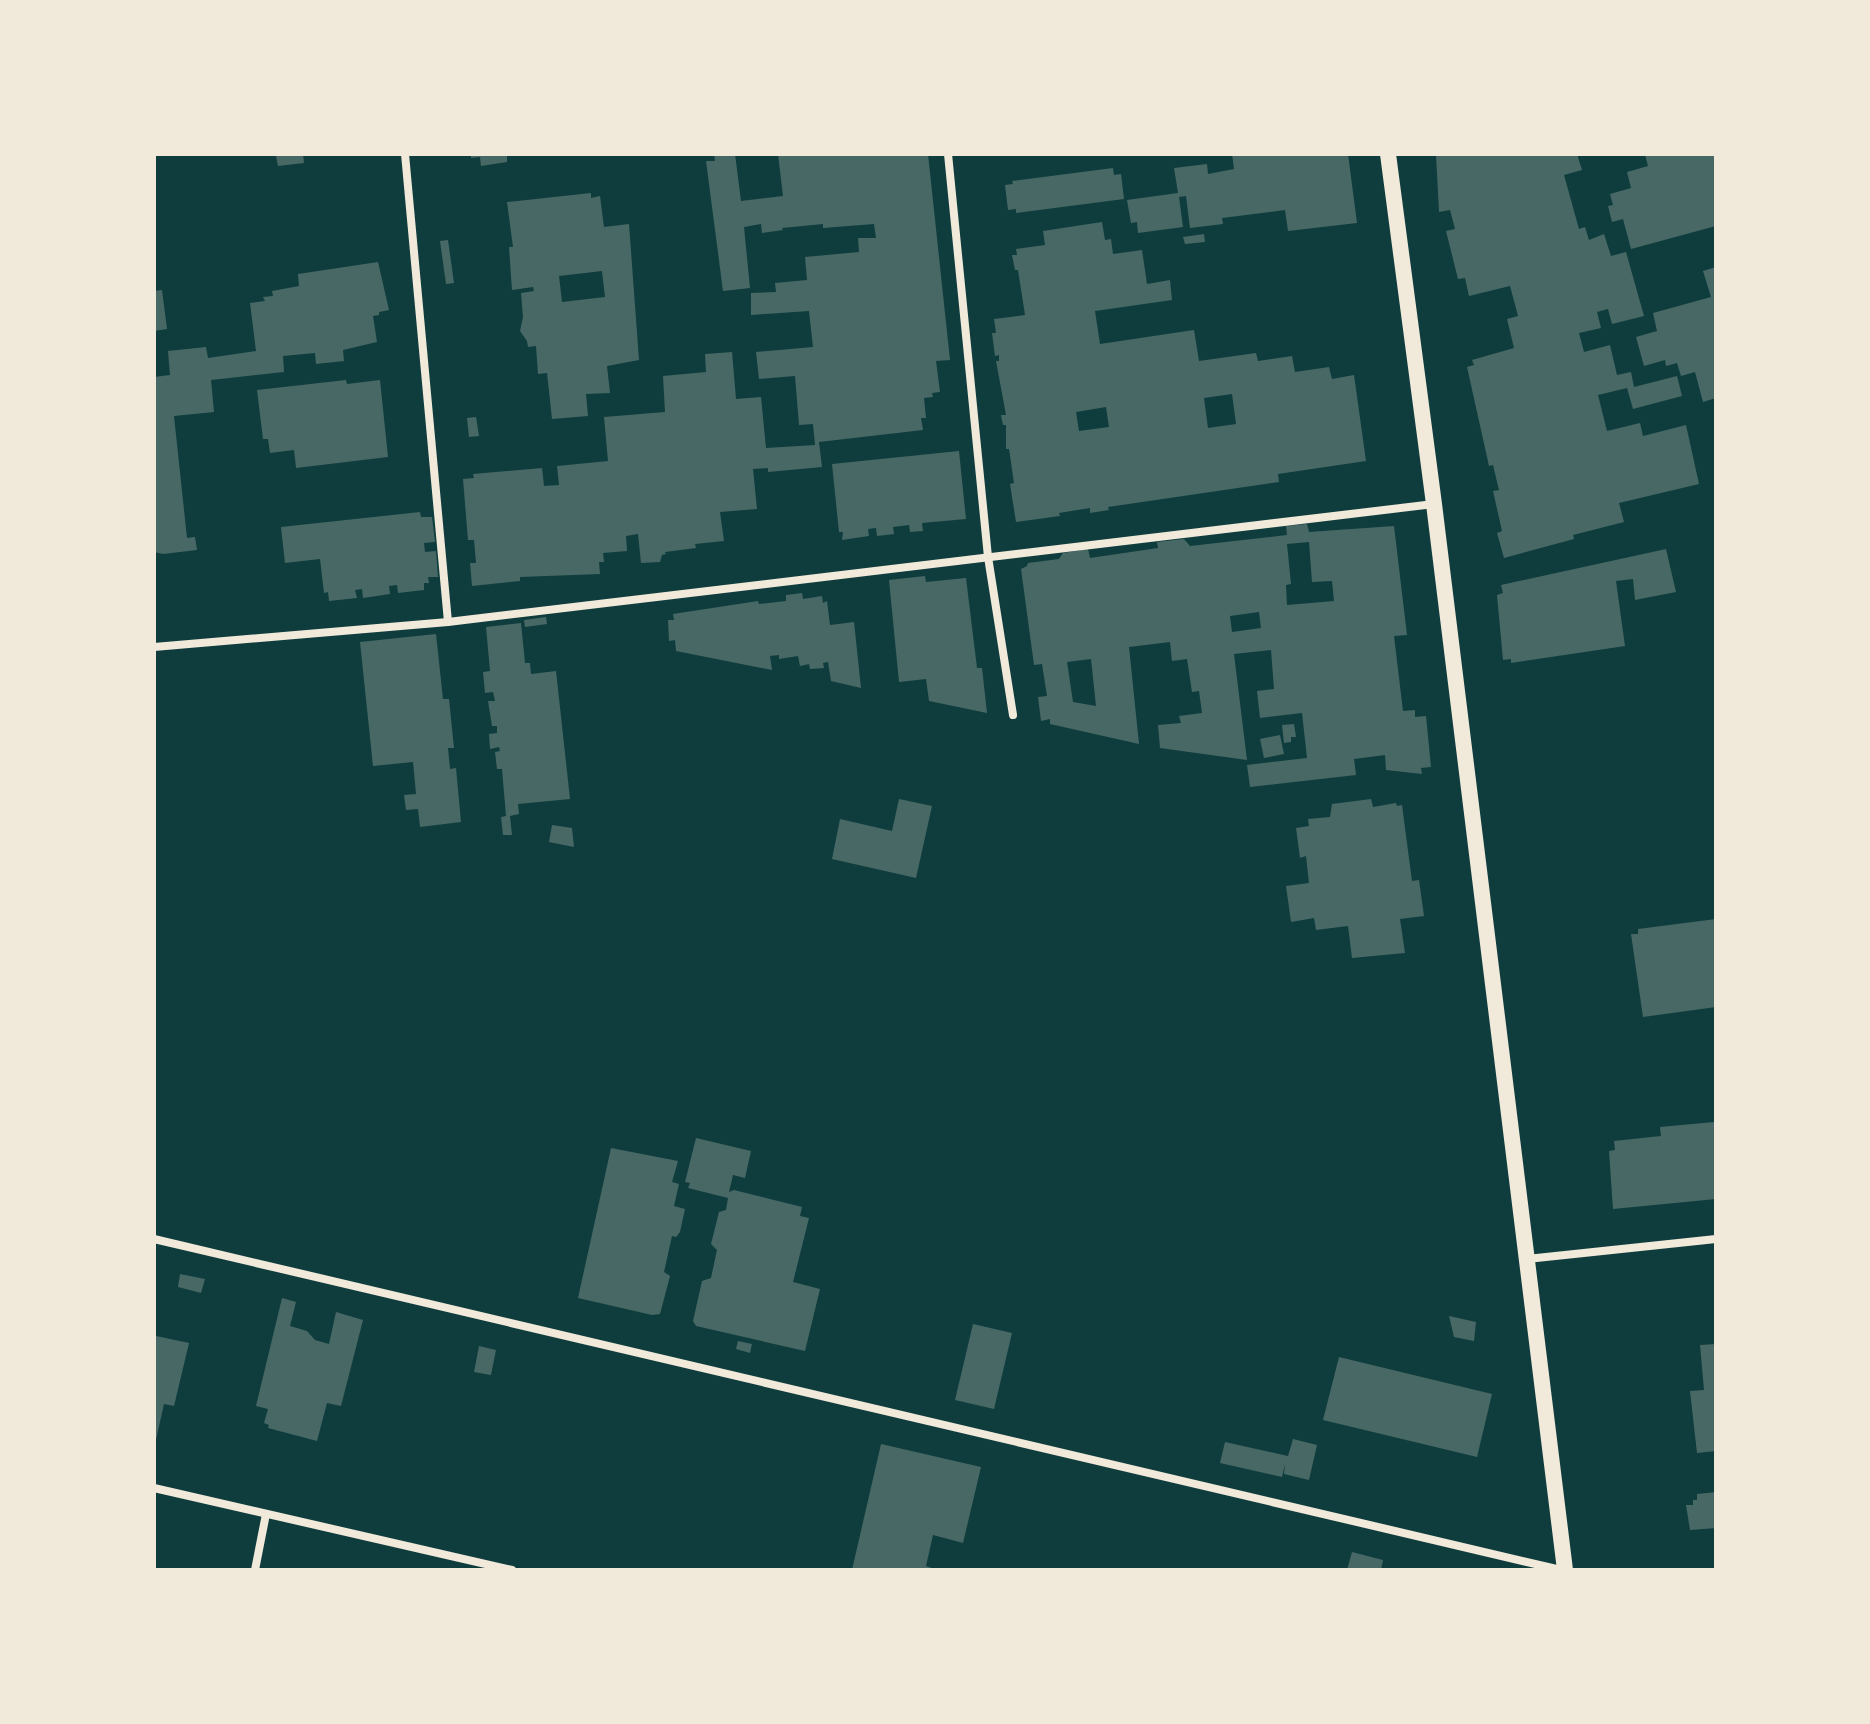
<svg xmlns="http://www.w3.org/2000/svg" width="1870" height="1724" font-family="Merriweather,serif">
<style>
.building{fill:#486865;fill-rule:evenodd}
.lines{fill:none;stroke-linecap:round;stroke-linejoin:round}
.minor{stroke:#f1e9da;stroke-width:8}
.secondary{stroke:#f1e9da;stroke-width:16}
</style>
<rect width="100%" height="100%" fill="#0f3d3e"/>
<g class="building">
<path d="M303,154l1,9 -26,3 -2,-10z"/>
<path d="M471,154h36v8l-26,4 -1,-9 -9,1z"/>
<path d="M714,154h21l6,47 42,-5 -5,-42h150l22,206 -14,1 4,31 -8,1 1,4 -9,1 2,20h-5l2,12 -104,12 3,25 -54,5v-4l-15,1 4,40 -37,3 4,29 -29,3 1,4 -31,4 1,2 -4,1 -2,7 -19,1 -3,-29 -12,2 1,15 -24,2 1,9h-5l1,12 -80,3v4l-48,5 -2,-23h6l-2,-23h-6l-5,-61 11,-1 -1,-4 69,-6 2,18 15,-1 -2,-19 51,-5 -4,-44 61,-5 -2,-36 43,-4 -1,-18 27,-2 4,47 25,-2 5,51 49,-3 -2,-21 -14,1 -4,-49 -36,3 -3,-27 57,-5 -4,-36 -58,4v-22l25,-1 -1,-9 32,-3 -2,-23 54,-5 -1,-14h18l-2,-14 -51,4v-4l-41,4 1,2 -21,3 -1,-9 -17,3 6,61 -27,3 -17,-130h9z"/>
<path d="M1232,154h116l9,69 -69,8 -3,-21 -63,8 1,6 -33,4 -4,-32 -7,1 4,30 -45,6 -1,-11 -6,1 -4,-23 51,-7 -4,-25 33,-4 1,10 26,-5z"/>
<path d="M1436,154h141l5,16 -18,5 15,54 6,-2 4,13 15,-6 7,22 15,-4 18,64 -32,8 -4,-15 -11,3 4,16 -22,5 5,19 26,-7 7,30 14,-3 3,15 43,-11 5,20 -49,13 -6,-21 -29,7 9,36 33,-8 3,13 43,-11 13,59 -80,19 5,19 -51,13 1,4 -70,19 -7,-25 5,-2 -9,-40 6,-1 -6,-25 -4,1 -22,-99 7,-2 -2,-5 42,-12 -7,-29 11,-3 -8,-30 -41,10 -4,-18 -7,1 -12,-48 9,-2 -5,-19 -11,2z"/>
<path d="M1645,154h71v72l-85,23 -8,-30 -11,3 -4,-16 5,-1 -3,-11 21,-6 -4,-16 21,-6z"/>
<path d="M1113,168l1,7 7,-1 3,25 -108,14v-4l-8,1 -3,-25 8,-1 -1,-3z"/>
<path d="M591,193v5l9,-2 4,31 25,-3 10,136 -32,6 3,27 -24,1 2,22 -36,3 -5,-46 -9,1 -2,-28 -8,1 -1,-6 -7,-10 3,-14 -2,-24 13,-2 -1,-4 -21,3 -3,-43h4l-6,-45zM602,271l3,26 -43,5 -3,-26z"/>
<path d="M1102,222l3,18 6,-1 2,15 29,-4 5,34 23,-4 2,20 -77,11 5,33 94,-14 5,31 57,-8 2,8 34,-5 3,16 34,-5 3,12 22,-4 12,86 -88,13 1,8 -171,25 1,3 -19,3v-5l-31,5 1,3 -44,6 -6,-38 4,-1 -5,-34h-3v-24h-3l-2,-10h5l-10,-54h3v-6l-4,1 -3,-23h4l-2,-14 31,-4 -7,-45h-3l-3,-15h5l-1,-6 29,-4 -2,-14zM1232,394l4,30 -28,4 -4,-30zM1106,407l3,20 -30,4 -3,-19z"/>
<path d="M1204,234l1,8 -20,2 -2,-7z"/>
<path d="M448,240l6,43 -8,1 -6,-43z"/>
<path d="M378,262l11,48 -10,2v3l-6,1 4,26 -34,8 1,11 -28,3 -1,-11 -32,3 1,16 -73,8 3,32 -40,4 13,122 8,-1 2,13 -34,4 -9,-2v-175l16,-2 -2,-24 38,-4 2,11 48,-7 -6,-48 15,-2 -2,-4 10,-1 -1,-5 27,-5 -1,-12z"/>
<path d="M1716,267v131l-13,4 -8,-30 -14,4 -4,-13 -11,3 -1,-6 -21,6 -8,-29 21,-6 -4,-18 58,-16 -8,-26z"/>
<path d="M162,290l5,39 -13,2v-40z"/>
<path d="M346,380l1,4 33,-4 8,77 -92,11 -2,-18 -24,3 -2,-14h-5l-6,-49z"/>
<path d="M476,417l3,19 -10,1 -2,-19z"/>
<path d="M959,451l7,68 -44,4 1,8 -13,1 -1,-7 -16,2 1,7 -17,2 -1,-8 -8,1 1,7 -27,4 1,-8h-4l-7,-68z"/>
<path d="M420,512l1,5h11l3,25 -11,1 1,9 11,-1 2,26h-10l1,6h-5v7l-26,3 -1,-8 -8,1 1,8 -27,4 -1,-9 -7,1 2,8 -28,3 -1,-9 -4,1 -4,-34 -35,4 -4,-36z"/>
<path d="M1307,524l2,8 85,-6 13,109 -13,1 9,75 12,-1v7l11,-1 5,51 -10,1 1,6 -36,-4 -1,-15 -31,4 2,16 -106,12 -3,-22 60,-7 -5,-45 -42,5 -3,-27 17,-2 -3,-39 -37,4 13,106 -87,-12 -2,-23 23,-2 -2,-7 23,-3 -3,-22 -7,1 -5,-33 -15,2 -2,-19 -41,5 10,97 -89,-20v-5l-9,2 -3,-24 9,-1 -5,-32 -8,1 -13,-96 6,-3 1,-3 31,-4 4,-6 25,-4 2,9 68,-10 -1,-6 27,-3 6,7 97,-11 -1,-9zM1309,542l3,40 20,-1 2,20 -47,4 -1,-20 5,-1 -4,-40zM1259,612l2,16 -29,4 -2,-16zM1091,659l5,47 -23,-4 -6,-40z"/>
<path d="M1666,549l10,43 -41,8 -2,-21 -17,2 9,65 -114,17v-4l-8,1 -6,-65 6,-2 -2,-8z"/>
<path d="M925,576l1,6 40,-4 11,90h5l5,45 -58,-12 -3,-22 -27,3 -10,-102z"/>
<path d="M802,593l1,6 19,-3 1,7 4,-2 3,24 24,-3 7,66 -30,-7 -3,-19 -5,1 1,5 -14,1 -1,-5 -9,2 -2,-10 -19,3v-4l-9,1 2,14 -96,-19 -1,-11 -6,1 -1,-21h6l-1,-6 85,-13 1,3 27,-3v-6z"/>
<path d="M546,617l1,7 -22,3 -1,-7z"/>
<path d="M521,623l4,40h5l1,11 25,-3 14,128 -52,5 1,10 -9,2 2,19h-9l-2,-18 5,-1 -4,-47h-5l-2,-17 5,-1 -1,-4 -9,2 -1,-15 8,-1v-7h-5l-4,-25h7l-2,-9 -8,1 -2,-21 7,-1 -4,-44z"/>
<path d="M436,634l7,65h6l5,49h-6l2,21 6,-1 5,54 -41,5 -2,-18 -12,1 -2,-15 12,-1 -3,-32 -40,4 -13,-124z"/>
<path d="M1294,724l2,13h-5v5l-7,1 -2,-18z"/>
<path d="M1280,735l4,19 -20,4 -4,-19z"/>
<path d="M899,799l33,7 -16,72 -84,-19 8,-40 52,12z"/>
<path d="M1371,799l2,8 23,-4 1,3 5,-1 10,76 7,-1 5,36 -24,3 5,34 -53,5 -4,-32 -32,4 -2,-12 -23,4 -5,-36 23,-3 -3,-27 -6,2 -4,-30 13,-2 -1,-7 22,-2 2,-13z"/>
<path d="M552,825l20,3 2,19 -25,-5z"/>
<path d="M1716,919v88l-73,10 -12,-83h7v-5z"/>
<path d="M1714,1122l2,77 -103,10 -4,-58 6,-1 -1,-9 47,-5 -1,-9z"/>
<path d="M696,1138l55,13 -6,27 -12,-3 -4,17 5,-2 68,17 -2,9 9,2 -16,64 27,7 -15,62 -109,-25 -3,-5 9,-40 9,-3 6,-28 -6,-6 8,-32 7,-2 2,-12 -40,-10 2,-5 -5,-1z"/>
<path d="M611,1148l67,13 -6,21 7,2 -5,22 11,3 -5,23 -4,5 -4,-1 -8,36 6,4 -10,38 -8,1 -74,-17z"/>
<path d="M180,1274l25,5 -4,14 -23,-6z"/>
<path d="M282,1298l14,4 -6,24 17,5 8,9 14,4 7,-32 27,8 -22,86 -14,-3 -10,38 -49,-13 1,-3 -5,-2 4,-14 -12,-3z"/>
<path d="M1449,1316l27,6 -2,19 -20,-4z"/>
<path d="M973,1324l39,9 -18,76 -39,-9z"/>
<path d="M156,1336l33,7 -15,63 -10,-2 -9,40z"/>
<path d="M738,1341l14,3 -2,9 -14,-4z"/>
<path d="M1716,1344v107l-19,2 -7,-62 14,-1 -4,-45z"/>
<path d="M479,1346l17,4 -5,25 -17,-3z"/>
<path d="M1339,1357l153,37 -15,63 -154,-37z"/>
<path d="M1293,1439l24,6 -8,35 -25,-6 1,-10 -3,13 -62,-14 5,-21 63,14z"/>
<path d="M881,1444l100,23 -18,76 -30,-8 -7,31 11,4h-85z"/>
<path d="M1716,1492v36l-26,2 -4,-25h7v-5h4v-6z"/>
<path d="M1352,1552l31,8 -2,10h-34z"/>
</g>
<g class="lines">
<g class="minor">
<path d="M405,154l43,468"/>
<path d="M948,154l40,403 25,158"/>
<path d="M154,647l294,-25 986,-118"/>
<path d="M154,1239l1407,331"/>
<path d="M1527,1259l189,-20"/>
<path d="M154,1488l358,82"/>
<path d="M255,1570l11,-56"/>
</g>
<path class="secondary" d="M1388,154l46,350 131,1066"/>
</g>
<rect width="1870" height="1724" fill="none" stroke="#f1e9da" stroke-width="312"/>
</svg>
